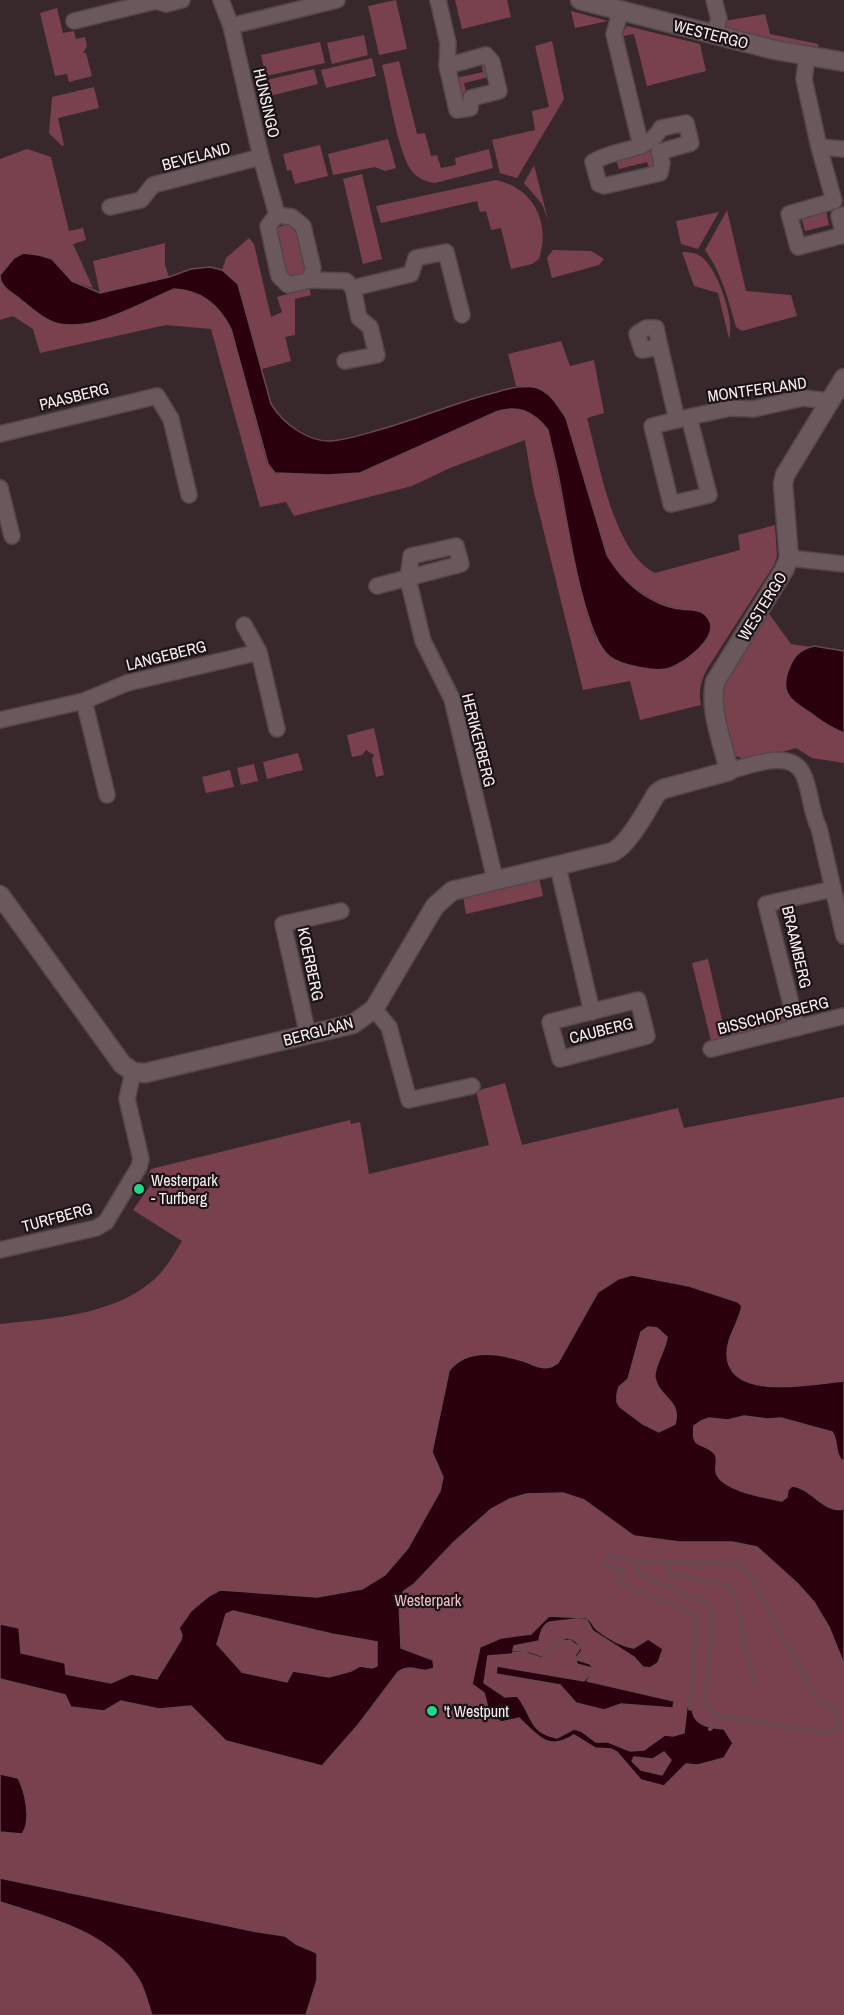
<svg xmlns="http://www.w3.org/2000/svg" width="844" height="2015" font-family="'Archivo Narrow',sans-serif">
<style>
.green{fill:#79414e}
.water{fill:#2b000d;stroke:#694851;stroke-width:1.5;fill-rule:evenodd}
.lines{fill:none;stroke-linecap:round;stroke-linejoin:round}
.stream{stroke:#694851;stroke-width:4}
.minor-casing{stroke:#544649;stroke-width:18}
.tertiary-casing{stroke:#544649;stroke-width:21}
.minor{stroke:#6a585c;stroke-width:15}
.tertiary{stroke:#6a585c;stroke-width:18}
.poi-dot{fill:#22d887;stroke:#1b1315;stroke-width:2}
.labels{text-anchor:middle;stroke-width:4.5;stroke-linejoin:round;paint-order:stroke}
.street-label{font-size:16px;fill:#faeff1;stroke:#1b1315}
.poi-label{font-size:16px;fill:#faeff1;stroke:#1b1315;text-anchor:start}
.park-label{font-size:16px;fill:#f5bfca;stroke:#1b1315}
</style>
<rect width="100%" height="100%" fill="#38282b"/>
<g class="green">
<path d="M396,0l11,49 -28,6 -11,-49z"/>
<path d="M455,0h52l4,17 -49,12z"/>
<path d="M57,8l6,25 11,-2 2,8 9,-2 2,9 -4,7h3l6,23 -23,6 -2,-8 -12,2 -15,-63z"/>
<path d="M571,11l37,10 -33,7z"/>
<path d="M765,14l5,20 48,10v7l-91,-23 -3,-7z"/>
<path d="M627,26l73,18 6,27 -59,15 -13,-52 -11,2 -1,-3z"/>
<path d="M364,35l4,20 -36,9 -5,-21z"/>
<path d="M552,41l12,58 -47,79 -17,-5 -8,-33 43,-10 -3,-19 17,-4 -14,-61z"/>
<path d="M320,42l5,21 -59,13 -5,-21z"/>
<path d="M372,58l4,18 -50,12 -5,-18z"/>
<path d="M399,61l18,73 8,-1 6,23 6,-1 4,13 15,-3 -1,-7 34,-9 4,19 -58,15c-9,-1 -18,-5 -24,-13 -14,-21 -22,-78 -29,-105z"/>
<path d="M484,62l5,15 -25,6 3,15 -4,3 -2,-2 -5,-21 27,-6 -2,-9z"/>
<path d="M314,69l4,15 -48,12 -3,-16z"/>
<path d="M94,87l5,21 -41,10 6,27 -2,1 -13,-13 3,-36z"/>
<path d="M388,139l8,29 -11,3 -10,-4 -42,8 -5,-21z"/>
<path d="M320,145l8,31 -33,8 -4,-14 -4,1 -4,-17z"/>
<path d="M27,149l24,8 18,74 14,-3 3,12 -13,4 20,44 -21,-7 -10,-12 -52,-6 -10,12v-116z"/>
<path d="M645,150l7,1 3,12 -5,8 -3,-9 -28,7 -3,-10z"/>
<path d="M534,165l14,55 -6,-16 -18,-21z"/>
<path d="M362,174l20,85 -19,5 -20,-85z"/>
<path d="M496,180c37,8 55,42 43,79l-7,5 -21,5 -10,-41 -10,2 -5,-19 -6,1 -3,-11 -96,22 -5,-17z"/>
<path d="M727,210l19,81 45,4 6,21 -55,15 -6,-4c-8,-28 -14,-53 -31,-77z"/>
<path d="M826,210l3,15 -24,6 -4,-15z"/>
<path d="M719,212l-21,37 -17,-5 -5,-23z"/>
<path d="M288,224l9,6 9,38 -3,6 -9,4 -7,-2 -11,-46 3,-3z"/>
<path d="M249,238l5,6 17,73 11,-5 -5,-15 32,-9 2,7 -16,4v36l-10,2 6,24 -29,8 -24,-85 -16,-14 4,-12z"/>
<path d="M165,243v22l4,12 -69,16 -7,-32z"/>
<path d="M553,250l38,1 13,8 -5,6 -47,13 -5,-20z"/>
<path d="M682,252c8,0 16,1 22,7 15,15 31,60 25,80l-11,-46 -24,-7z"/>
<path d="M0,281c5,9 15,15 24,21 10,9 22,19 35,22 38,7 81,-21 115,-35 27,1 45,16 57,40l36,135 8,9 53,2 32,-2 136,-61c22,-8 39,0 52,18l31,153 14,50 16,24 39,12 40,-12 20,-18 -12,-29c-39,-1 -69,-23 -89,-55l-79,-168 -12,-1 -8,-32 53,-13 9,25 24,-6 10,53 -17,5c12,43 26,134 68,155l85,-23 -2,-15 37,-10 2,31 -3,9 -67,104c-6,12 -9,22 -6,36l-61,15 -10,-39 -47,9 -50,-202 -8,-48 -75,28 -38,18 -118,30 -8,-14 -26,5 -49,-178 -45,-4 -126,28 -7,-24 -20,-13 -13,4z"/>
<path d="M767,611l24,33 53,8v111l-32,-5 -16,-10 -48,13 -12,-5 -4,-5 -12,-46 4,-24z"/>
<path d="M374,728l10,47 -8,2 -4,-18 2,-4 -8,-5 -4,5 -10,2 -5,-22z"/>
<path d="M298,753l5,17 -36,9 -4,-17z"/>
<path d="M254,764l4,17 -17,4 -4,-17z"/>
<path d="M230,770l4,17 -28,6 -4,-16z"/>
<path d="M539,878l4,18 -77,18 -3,-18z"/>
<path d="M708,959l19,82 -15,4 -20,-82z"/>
<path d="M791,1012l3,9 -62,19 -4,-13z"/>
<path d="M505,1083l17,62 156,-37 6,20 160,-31v918h-844v-691c48,-5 113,-9 151,-42 14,-11 22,-26 31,-41l-49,-31 21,-30 -6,-5 3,-6 199,-49 1,4 9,-2 9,52 120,-29 -13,-54z"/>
</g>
<g class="water">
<path d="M23,253l16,2 13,4 20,22 28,12 69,-16 22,-8 19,-2 12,3 16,14 33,120c12,19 36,38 60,37 15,-1 30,-6 44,-10 41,-11 81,-29 122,-39 13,-4 33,-9 45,-2 11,6 17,18 24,28l41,137c11,18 25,34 44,44 9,5 20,9 30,10 11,2 22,-1 28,11 10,18 -24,42 -39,48 -14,5 -50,-3 -61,-12 -27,-22 -43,-144 -51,-182 -3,-15 -7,-29 -10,-44 -14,-18 -30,-26 -52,-18l-136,61 -32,2 -53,-2 -7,-9 -37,-135c-12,-24 -30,-39 -57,-40 -33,14 -79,42 -115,35 -15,-4 -28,-16 -39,-25 -9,-7 -20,-12 -20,-24l14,-17z"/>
<path d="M814,646l30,5v82c-12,-5 -22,-11 -32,-19 -21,-14 -34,-20 -22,-48 5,-12 12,-17 24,-20z"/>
<path d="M632,1275l57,11 49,16 4,4c-3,17 -15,30 -15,48 1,49 88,29 117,27v79h-3c-7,-11 -3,-21 -9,-28l-51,-14 -14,1 -23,-3 -16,4 -19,-2 -8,3 -7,5c-3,25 9,15 20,27 6,6 -1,15 3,22 8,16 47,22 65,26l5,-4 1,-7 4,-4c20,2 30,27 52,23v155l-15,-37 -15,-25 -16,-18 -41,-37 -25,-5h-53l-45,-6 -50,-36 -21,-7 -37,1 -16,5 -19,10 -37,33 -40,42 -10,7 -5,9 2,48 32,12 1,8c-13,7 -22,-6 -36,4l-40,53 -36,41 -96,-25 -35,-35 -32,3 -38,-8 -17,10 -33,-4 -6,-12 -65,-16v-55l19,4 2,25 44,10 1,11 45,9 20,-9 26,5 24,-39 1,-5 -3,-7 12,-17 18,-15 11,-6 97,7 45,-8 23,-14 23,-27 32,-57 3,-14 -11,-25 17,-81c17,-23 49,-18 74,-10 8,2 17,9 27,6 3,0 5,-3 8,-4l40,-71 20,-13zM648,1327l9,1 10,9c-1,13 -14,30 -12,41 4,20 27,22 20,46l-16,8 -16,-8 -23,-17 -3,-5v-8l2,-7 9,-8 13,-47zM233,1611l99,23 45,8v24l-5,2 -12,-2 -9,5 -22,6 -36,-6 -6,11 -45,-10 -25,-28 9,-30z"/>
<path d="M549,1616l38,2c6,4 5,8 10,12 10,8 23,16 37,18l14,-9 15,10 -5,14 -8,5 -7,-1 -9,-10 -41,-26 -6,-11 -11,-1 -26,3c-8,3 -10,11 -11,19l-25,5 -1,4 17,2 12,4c15,-9 25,-32 40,-6l-6,8 1,2 13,4 4,5 -7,12 87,20 -1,7 -52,-4 -17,6 -28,-7 -16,-18 -64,-11 1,-8 87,15 8,-10v-3l-15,-4 -2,-8 5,-8 -10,-8 -8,1 -20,17 -16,-5 -13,-1 -1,2 -24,2 -4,27 21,14 12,-1c16,18 10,36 40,42l17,-9 7,2 15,11h12l22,9 14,-1 21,-15 8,1 11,-3 3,-26h5c0,18 17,21 32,22l9,14 -9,15 -26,7 -12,-1 -22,22 -23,-6 -24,-28 -6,-3 -16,-1 -21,-13c-26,17 -36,1 -55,-17l-18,4 -12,-10 -5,-19 -12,-9 8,-37 21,-9 30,-4zM664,1752l7,8 -9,15 -21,-5 -9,-9 2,-4 19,2z"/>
<path d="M0,1774l18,4c7,13 14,43 4,56l-22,-2z"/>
<path d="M0,1878l253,53 32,5 11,8 21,9v27l-11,35h-154c-4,-11 -7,-25 -13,-35 -29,-48 -89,-62 -139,-78z"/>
</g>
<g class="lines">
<g class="stream">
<path d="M633,1561l6,13 67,28 4,5 3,7 -8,86 4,11 19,6 97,16 14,-6 -5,-18 -15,-6 -69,-127 -8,-8 -12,-4 -97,-3 -24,-6 -3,10 17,6 -4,12 78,32 -7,94"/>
<path d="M671,1563l-3,10 60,13 6,9 20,87"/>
<path d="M710,1729l14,-14"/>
</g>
<defs>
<g id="minor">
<path d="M221,0l10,26 30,131 16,58"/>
<path d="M438,0l10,43 -1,23 10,44 13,-2 1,-10 28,-7 -7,-29 -6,-7 -39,11"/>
<path d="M621,10l-7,24 27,112"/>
<path d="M74,21l82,-20 10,3 16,-4"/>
<path d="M231,26l106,-26"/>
<path d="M714,35l5,-16 -5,-19"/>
<path d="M807,56l-3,23 15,68 15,54 -45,13 9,33 46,-12 -5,-19 5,-1"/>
<path d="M686,123l5,20 -32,9 3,11 -2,10 -56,13 -5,-2 -6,-22c23,-15 54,-8 68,-34z"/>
<path d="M819,147l25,2"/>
<path d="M110,207l31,-7 12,-15 108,-28"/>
<path d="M277,215l15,2 11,9 10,42 -3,12 -22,5 -9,-9 -11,-50z"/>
<path d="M310,280l36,1 7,7 6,30 11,9 7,28 -32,6"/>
<path d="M353,288l58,-14 5,-16 30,-6 16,63"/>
<path d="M646,328h10l4,19 -18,3 -5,-16z"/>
<path d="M660,347l17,73"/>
<path d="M689,417l-37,9 19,78 38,-9 -20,-78 42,-9 22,1 50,-11 27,3"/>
<path d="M0,434l157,-38 14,23 18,76"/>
<path d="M0,488l12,48"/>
<path d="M789,558l55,6"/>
<path d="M377,586l84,-22 -5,-18 -45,10 -3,23 15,62 29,58 43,180"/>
<path d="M244,625l15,27 18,77"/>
<path d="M84,701l23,94"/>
<path d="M0,720l84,-19 43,-18 132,-31"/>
<path d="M729,771c20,-5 62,-23 74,3 8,16 7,37 16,54l25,108"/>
<path d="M558,867l34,145"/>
<path d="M638,1000l9,36 -87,23 -10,-37z"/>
<path d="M374,1009l15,18 20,73 63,-14"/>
<path d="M797,1028l-31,-124 67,-15"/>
<path d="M308,1035l-25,-111 58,-13"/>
<path d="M711,1049l133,-33"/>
<path d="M0,1250l96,-22 10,-6 33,-55 2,-8 -14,-60 6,-27"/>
</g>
<g id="tertiary">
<path d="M580,0l195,50 69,12"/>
<path d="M0,895l122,169 11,8 12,1 208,-49 21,-15 61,-103 17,-15 161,-39c17,-9 34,-43 44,-59l6,-4 66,-18c-6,-28 -20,-60 -14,-89l69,-112 5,-12 -6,-74 2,-9 59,-97"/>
</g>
</defs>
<use href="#minor" class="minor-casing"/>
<use href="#tertiary" class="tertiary-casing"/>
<use href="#minor" class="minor"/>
<use href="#tertiary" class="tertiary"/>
</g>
<g class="poi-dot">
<circle cx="139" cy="1189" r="6"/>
<circle cx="432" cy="1711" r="6"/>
</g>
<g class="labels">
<g class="street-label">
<text transform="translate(711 34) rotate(14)" y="6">WESTERGO</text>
<text transform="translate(267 103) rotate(77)" y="6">HUNSINGO</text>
<text transform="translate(196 156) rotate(-15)" y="6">BEVELAND</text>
<text transform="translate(757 389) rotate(-8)" y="6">MONTFERLAND</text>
<text transform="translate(74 396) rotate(-14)" y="6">PAASBERG</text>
<text transform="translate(762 606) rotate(-58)" y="6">WESTERGO</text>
<text transform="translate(166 655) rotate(-14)" y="6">LANGEBERG</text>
<text transform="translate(479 740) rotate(76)" y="6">HERIKERBERG</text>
<text transform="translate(797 947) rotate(77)" y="6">BRAAMBERG</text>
<text transform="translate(311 964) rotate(78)" y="6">KOERBERG</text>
<text transform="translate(773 1015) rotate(-14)" y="6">BISSCHOPSBERG</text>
<text transform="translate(601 1030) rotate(-14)" y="6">CAUBERG</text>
<text transform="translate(318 1031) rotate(-15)" y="6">BERGLAAN</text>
<text transform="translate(57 1217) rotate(-15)" y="6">TURFBERG</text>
</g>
<g class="poi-label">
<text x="151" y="1186">Westerpark<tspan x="151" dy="18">- Turfberg</tspan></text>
<text x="444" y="1717">'t Westpunt</text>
</g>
<g class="park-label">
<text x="428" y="1606">Westerpark</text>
</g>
</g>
</svg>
